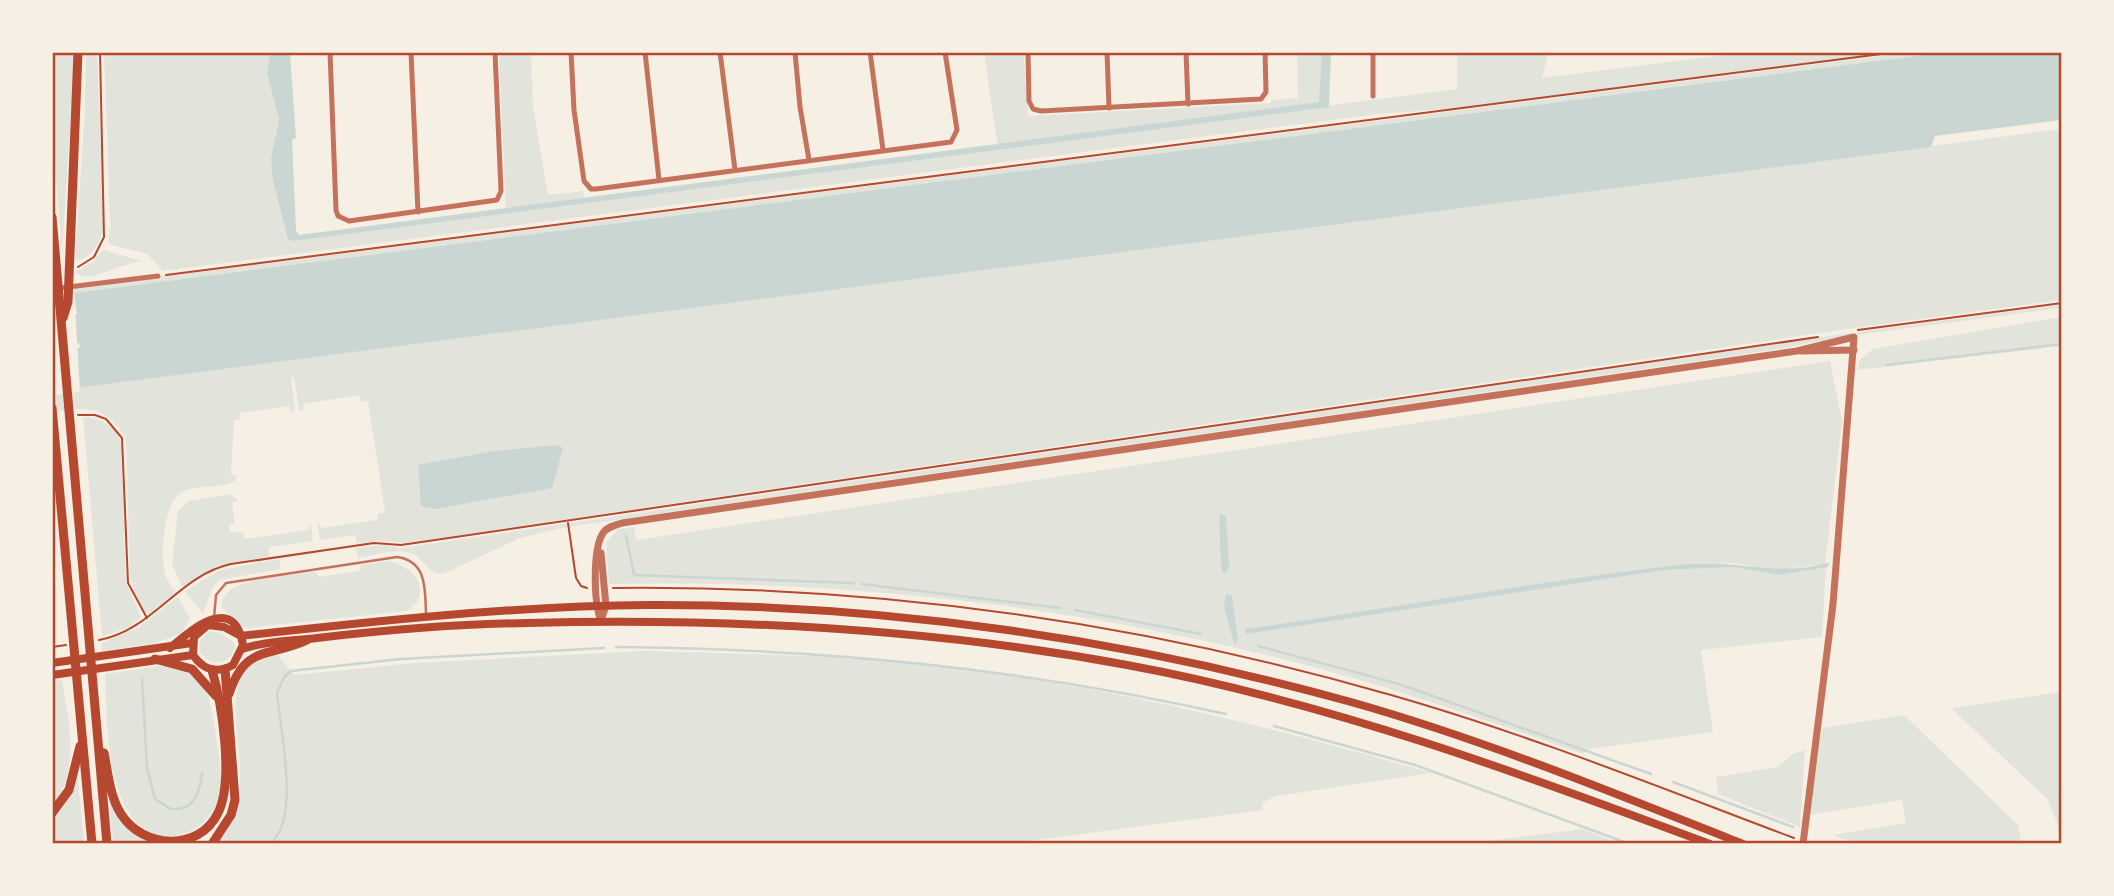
<svg xmlns="http://www.w3.org/2000/svg" width="2114" height="896" font-family="'Open Sans',sans-serif">
<style>
.green{fill:#e2e4dc}
.water{fill:#c9d6d2}
.pier{fill:#f6efe4}
.lines{fill:none;stroke-linecap:round;stroke-linejoin:round}
.stream{stroke:#c9d6d2;stroke-width:2.5}
.path{stroke:#b5482f;stroke-width:2}
.service{stroke:#c5725c;stroke-width:2.5}
.minor{stroke:#c5725c;stroke-width:5}
.tertiary{stroke:#c5725c;stroke-width:7}
.secondary{stroke:#b5482f;stroke-width:8}
.trunk{stroke:#b5482f;stroke-width:9}
.neatline{fill:none;stroke:#b5482f;stroke-width:2.5}
</style>
<rect width="100%" height="100%" fill="#f6efe4"/>
<g class="green">
<path d="M52,53h23l-13,200 -9,-115z"/>
<path d="M86,53h11l7,172c-3,17 -10,32 -29,36l10,-153z"/>
<path d="M104,53h166l-3,21 12,45 -4,16 13,104 218,-27 -7,-159h32l2,54 15,88 35,-4 2,10 413,-53 -14,-95h40l4,63 242,-13 1,-3 27,-2 -1,-45h25l3,53 132,-17v-36h91l-6,25 198,-25h145l-426,55 -80,6 -1216,157 -16,-17 -39,-10 2,-19z"/>
<path d="M1905,53h35l-1866,240v-5z"/>
<path d="M2061,129v171l-207,28 -1447,215 -24,-2 -26,2 -2,-8 -35,5 -3,-18 5,6 55,-8 1,-6 7,-2 -17,-111 -7,1 -2,-7 -56,9 1,6 -5,1 -5,-34h-3l4,34 -4,1 -2,-6 -49,7v6l-6,1 -3,54 6,2 -2,5c-16,8 -37,3 -53,11 -18,9 -22,63 -17,82 2,6 7,13 11,18l-26,21 -7,-2 -8,-14 -5,-23 -4,-136c-21,-33 -37,-31 -73,-26l-1,-21z"/>
<path d="M103,250l39,11c-21,3 -39,15 -59,16l-8,-5 17,-9z"/>
<path d="M2061,305v3l-204,27v-3z"/>
<path d="M2061,317v29l-204,24 3,-10 13,-11z"/>
<path d="M1850,333l2,2 -73,14 -1218,179 -41,10 -77,36c-18,0 -19,-19 -36,-22 -14,-3 -35,4 -49,6l-2,-10 26,-3 20,3z"/>
<path d="M1830,361l12,61 -17,142 -50,6 -41,-7h-40l-257,39 -10,-2 -6,5 -175,28 418,-63 69,-3 46,8 47,-8 -4,70 -121,13 12,82 -124,17 -6,5c-98,-34 -196,-69 -297,-94 -221,-56 -450,-81 -677,-76l-3,-41 12,-14 16,-2 2,13z"/>
<path d="M83,417c18,0 31,9 38,25l5,141 15,34 -16,12 -23,7z"/>
<path d="M232,494l6,7 -6,2 3,21 -6,1 1,7 13,1 2,6 63,-9 3,-7 2,18 -44,6v9l-54,11 -33,20 -10,-23 6,-53 11,-10z"/>
<path d="M279,559l2,10 -62,11 -7,9 -9,25 -18,-23 35,-21z"/>
<path d="M391,561c17,7 35,17 27,40l-11,10 -159,17 -10,-3 -16,-17c-5,-31 68,-32 93,-36l4,5 40,-6 2,-6z"/>
<path d="M178,597l12,21 -8,15 -26,10 -54,8v-8l36,-15z"/>
<path d="M210,631l11,2 14,11c-1,14 -11,20 -24,18l-11,-9v-12z"/>
<path d="M642,651c109,3 220,4 329,19 156,21 309,59 460,103l-155,23 -14,7 1,7 -248,33 -798,1c51,-61 -3,-133 30,-176 7,-9 18,-12 28,-16l19,23 121,-12z"/>
<path d="M159,666c16,0 34,3 44,16 9,12 19,89 18,105 0,8 -5,19 -9,25 -9,14 -24,23 -40,24 -67,4 -65,-116 -67,-162z"/>
<path d="M62,680c7,41 18,91 -9,125v-124z"/>
<path d="M2061,692h1l-1,141 -13,-33 -97,-92z"/>
<path d="M1904,715l114,110 3,18 -161,1 -27,-9 73,-12 -4,-23 -93,15 6,-60 8,-27z"/>
<path d="M1805,750l-5,77 -82,-33 -2,-17 62,-10 14,-13z"/>
<path d="M77,769l7,74 -31,1v-28l13,-14z"/>
<path d="M109,795l20,36 22,12h-38z"/>
<path d="M1583,829l35,14h-147z"/>
</g>
<g class="water">
<path d="M270,53h20l6,85 -4,2 4,91 3,4 1020,-133 3,-49h9l-2,54 -1036,134 -5,-2 -15,-59 -2,-22 8,-39 -12,-45z"/>
<path d="M1940,53h121v67l-126,16 -4,11 -1878,244v-39l27,-4 -1,-5 -26,3 -1,-28 25,-4 -3,-21z"/>
<path d="M557,445l6,3 -11,40 -116,21 -15,-3 -3,-41 76,-14z"/>
<path d="M1220,514l6,2 3,51 -3,7 -4,-3c-1,-9 -4,-51 -2,-57z"/>
<path d="M1829,562l-1,5 -49,8 -46,-8 -69,3 -418,64 -1,-5c149,-21 294,-48 442,-65 48,-5 96,14 142,-2z"/>
<path d="M1226,594l6,2 6,44 -4,4 -10,-38z"/>
</g>
<path class="pier" d="M74,289l6,103 -28,3v-81l21,-3 -2,-18z"/>
<g class="lines">
<g class="stream">
<path d="M1887,365l175,-21"/>
<path d="M626,535l8,40 220,8"/>
<path d="M862,584l198,24"/>
<path d="M1075,610l126,24"/>
<path d="M1258,646l141,38 252,90"/>
<path d="M616,647c211,2 403,21 610,67"/>
<path d="M142,678l5,90 8,31 16,10c23,2 29,-16 31,-36"/>
<path d="M1274,726l141,39 212,78"/>
<path d="M1673,782l120,45"/>
<path d="M272,842c28,-25 8,-113 5,-149l7,-16 7,-6 110,-12 203,-11"/>
</g>
<g class="path">
<path d="M78,267l16,-10 10,-20 -4,-185"/>
<path d="M166,275l1731,-223"/>
<path d="M1858,330l204,-27"/>
<path d="M78,415h17l11,4 16,19 6,145 19,35"/>
<path d="M568,523l8,55 5,8 6,2"/>
<path d="M613,588c264,-3 525,34 778,107 137,39 270,93 403,143"/>
<path d="M99,640c53,-9 80,-65 132,-76l143,-21 27,2 1417,-208"/>
<path d="M52,647l14,-2"/>
</g>
<path class="service" d="M214,618l2,-23 10,-12 171,-26c30,4 28,32 29,56"/>
<g class="minor">
<path d="M330,52l6,158 2,6 11,5 148,-21 4,-9 -6,-139"/>
<path d="M411,52l7,160"/>
<path d="M571,52l3,58 10,71 7,8h5l355,-47 6,-12 -12,-78"/>
<path d="M645,52l14,128"/>
<path d="M720,52l15,118"/>
<path d="M795,52l5,55 9,53"/>
<path d="M870,52l13,98"/>
<path d="M1028,52l1,49 4,8 8,2 220,-12 5,-7 -1,-40"/>
<path d="M1107,52l2,56"/>
<path d="M1186,52l2,52"/>
<path d="M1373,96v-44"/>
<path d="M52,289l106,-13"/>
</g>
<g class="tertiary">
<path d="M1801,351l53,-1"/>
<path d="M601,553l5,53 -5,14"/>
<path d="M601,621c-7,-17 -9,-71 2,-88 4,-6 12,-8 19,-10l1175,-172 57,-14 -21,267 -30,240"/>
</g>
<g class="secondary">
<path d="M170,648c21,-18 64,-56 73,-3l-10,20c-16,9 -30,5 -40,-10l1,-18 14,-12 16,2 17,9c135,-15 271,-30 408,-31 236,-1 475,34 702,97 134,38 263,91 392,142"/>
<path d="M242,649c23,-8 50,-8 75,-11 69,-8 140,-14 210,-15 201,-5 402,5 600,42 201,37 393,108 583,179"/>
<path d="M52,663l140,-20"/>
<path d="M52,675l141,-20"/>
</g>
<g class="trunk">
<path d="M52,217l55,627"/>
<path d="M63,318l5,-16 10,-250"/>
<path d="M52,408l40,436"/>
<path d="M155,659l37,10 24,27"/>
<path d="M229,694c16,-50 40,-36 78,-54"/>
<path d="M104,753c4,20 6,44 17,61 22,35 78,38 97,-1 16,-32 4,-109 -6,-143"/>
<path d="M52,813l17,-23 11,-44"/>
<path d="M212,844l19,-29 4,-15 -10,-131"/>
</g>
</g>
<rect width="2114" height="896" fill="none" stroke="#f6efe4" stroke-width="108"/>
<rect x="54" y="54" width="2006" height="788" class="neatline"/>
</svg>
